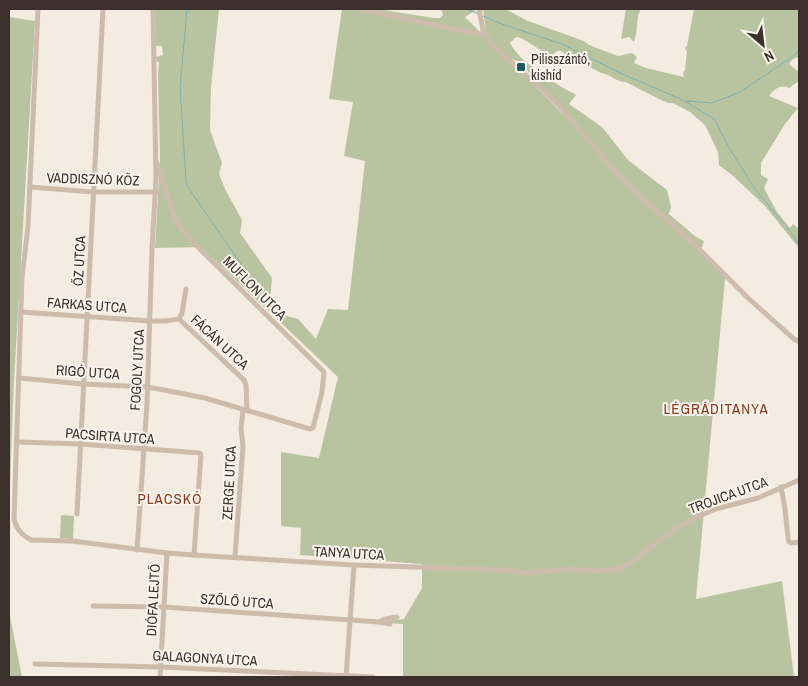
<svg xmlns="http://www.w3.org/2000/svg" width="808" height="686" font-family="'Archivo Narrow',sans-serif">
<style>
.green{fill:#b8c4a0;fill-rule:evenodd}
.lines{fill:none;stroke-linecap:round;stroke-linejoin:round}
.stream{stroke:#7fb0b2;stroke-width:1}
.minor{stroke:#cdbbac;stroke-width:5}
.poi-dot{fill:#1f5a5e;stroke:#fbf5ee;stroke-width:2}
.labels{text-anchor:middle;stroke-width:4;stroke-linejoin:round;paint-order:stroke}
.poi-label{font-size:14px;fill:#3b302b;stroke:#fbf5ee;text-anchor:start}
.street-label{font-size:14px;fill:#3b302b;stroke:#fbf5ee}
.neighbourhood-label{font-size:15px;letter-spacing:1px;fill:#8c3b22;stroke:#fbf5ee}
</style>
<rect width="100%" height="100%" fill="#f4ebe1"/>
<g class="green">
<path d="M155,9h64l-8,78 -1,43 12,33 -3,11 7,17 16,29 -2,13 32,45 -3,33 29,8 18,20 12,-30 20,1 17,-149 -21,-5 9,-54 -24,-3 13,-90h35l57,9h6l3,-3 -1,-4 -3,-2h37v1l-11,7 22,22 -4,-30h22l23,12 56,20 5,4 29,11 14,-3 5,4 -3,6 12,5 38,9 -1,-4 2,-3 2,-18 -2,-4 2,-2 7,-37h105v48l-6,2 -4,5 10,8v9l-10,7c-8,-4 -15,1 -20,8l29,12 -13,16 -24,39v12l7,4 -4,9 13,24 13,16 3,-4 6,5v19l-34,-42 -33,-31 -13,-10 -1,-13 -13,-27 -15,-13 -17,-9h-5l-9,-4 -33,-17c-10,0 -16,-8 -25,-9l-36,-19 -5,-4 -4,2 -6,5 -1,-2 -28,-17 -5,-1 -6,6c11,21 46,41 66,52l-7,9 33,23 26,33 39,30 4,17 -2,7 27,23 8,4 -4,11 25,26 -29,321 86,-18 12,96h-391v-53l-17,-1v-2l18,-2 18,-31v-24l-122,-9 1,-27 -20,-2v-74l38,6 19,-81 -137,-130 -46,1 5,-89 -2,-85 1,-12h-2l-1,-5 7,-2 -1,-9h-6zM507,57l9,4 7,5 47,51 22,27z"/>
<path d="M626,9h15l-3,6 -2,20 -2,7 -5,-5 -8,2z"/>
<path d="M9,17l26,4 -21,360 -5,129z"/>
<path d="M61,515l13,1 -1,23 -13,-1z"/>
<path d="M9,611l13,66h-13z"/>
</g>
<g class="lines">
<g class="stream">
<path d="M187,9l-7,79 6,93 1,5 61,88"/>
<path d="M466,9l13,5"/>
<path d="M483,16l19,8 60,20 56,28 67,29 29,18 17,32 24,38 28,34"/>
<path d="M686,101l26,2 28,-11 52,-35 7,-6"/>
<path d="M786,227l3,4"/>
<path d="M791,233l8,11"/>
</g>
<g class="minor">
<path d="M38,9l-10,217 -6,52 -8,241c3,11 8,16 17,21l41,1 95,12 27,2 160,10 151,5 21,3 43,-4 28,2 22,-2 10,-5 47,-36 25,-13 15,-6 42,-11 41,-18"/>
<path d="M360,9l103,22 16,3 6,-1"/>
<path d="M479,9l4,21 8,14 52,46 18,18 52,61 17,18 65,58 53,53 46,41 5,3"/>
<path d="M30,187l63,5h63"/>
<path d="M21,312l130,9h14l14,-2 65,61 2,5 1,26"/>
<path d="M179,319l3,-6 4,-24"/>
<path d="M19,378l64,6 64,3 17,3 41,8 105,31 3,-1 9,-36 2,-20 -127,-126 -13,-14 -9,-13 -19,-58"/>
<path d="M17,442l63,2 120,9 1,2 -7,100"/>
<path d="M781,487l4,22 3,29 1,4 2,1 8,-1"/>
<path d="M77,514l26,-505"/>
<path d="M137,550l10,-146 5,-155 4,-71 -3,-169"/>
<path d="M235,557l8,-111 -2,-17 2,-19"/>
<path d="M93,606l71,1 215,15 6,-3 12,-2"/>
<path d="M379,622l11,2"/>
<path d="M35,664l126,3 212,10"/>
<path d="M160,677l7,-124"/>
<path d="M346,677l8,-112"/>
</g>
</g>
<rect class="poi-dot" x="516" y="62" width="10" height="10" rx="2.5"/>
<g class="labels">
<g class="poi-label">
<text x="531" y="64">Pilisszántó,<tspan x="531" dy="16">kishíd</tspan></text>
</g>
<g class="street-label">
<text transform="translate(93 179) rotate(2)" y="5">VADDISZNÓ KÖZ</text>
<text transform="translate(79 261) rotate(-87)" y="5">ŐZ UTCA</text>
<text transform="translate(255 288) rotate(45)" y="5">MUFLON UTCA</text>
<text transform="translate(87 305) rotate(4)" y="5">FARKAS UTCA</text>
<text transform="translate(220 342) rotate(43)" y="5">FÁCÁN UTCA</text>
<text transform="translate(137 370) rotate(-87)" y="5">FOGOLY UTCA</text>
<text transform="translate(88 372) rotate(4)" y="5">RIGÓ UTCA</text>
<text transform="translate(110 436) rotate(4)" y="5">PACSIRTA UTCA</text>
<text transform="translate(229 483) rotate(-87)" y="5">ZERGE UTCA</text>
<text transform="translate(728 495) rotate(-20)" y="5">TROJICA UTCA</text>
<text transform="translate(349 553) rotate(3)" y="5">TANYA UTCA</text>
<text transform="translate(153 600) rotate(-87)" y="5">DIÓFA LEJTŐ</text>
<text transform="translate(237 601) rotate(4)" y="5">SZŐLŐ UTCA</text>
<text transform="translate(205 658) rotate(3)" y="5">GALAGONYA UTCA</text>
</g>
<g class="neighbourhood-label">
<text x="716" y="414">LÉGRÁDITANYA</text>
<text x="170" y="504">PLACSKÓ</text>
</g>
</g>
<rect width="808" height="686" fill="none" stroke="#3b302b" stroke-width="20"/>
<g transform="translate(763 45) rotate(152)" stroke="#fbf5ee" stroke-width="4" paint-order="stroke">
<path d="M0-4L9 19L0 12L-9 19Z" fill="#3b302b"/>
<text y="-8" font-size="14" font-weight="bold" text-anchor="middle" fill="#3b302b">N</text>
</g>
</svg>
